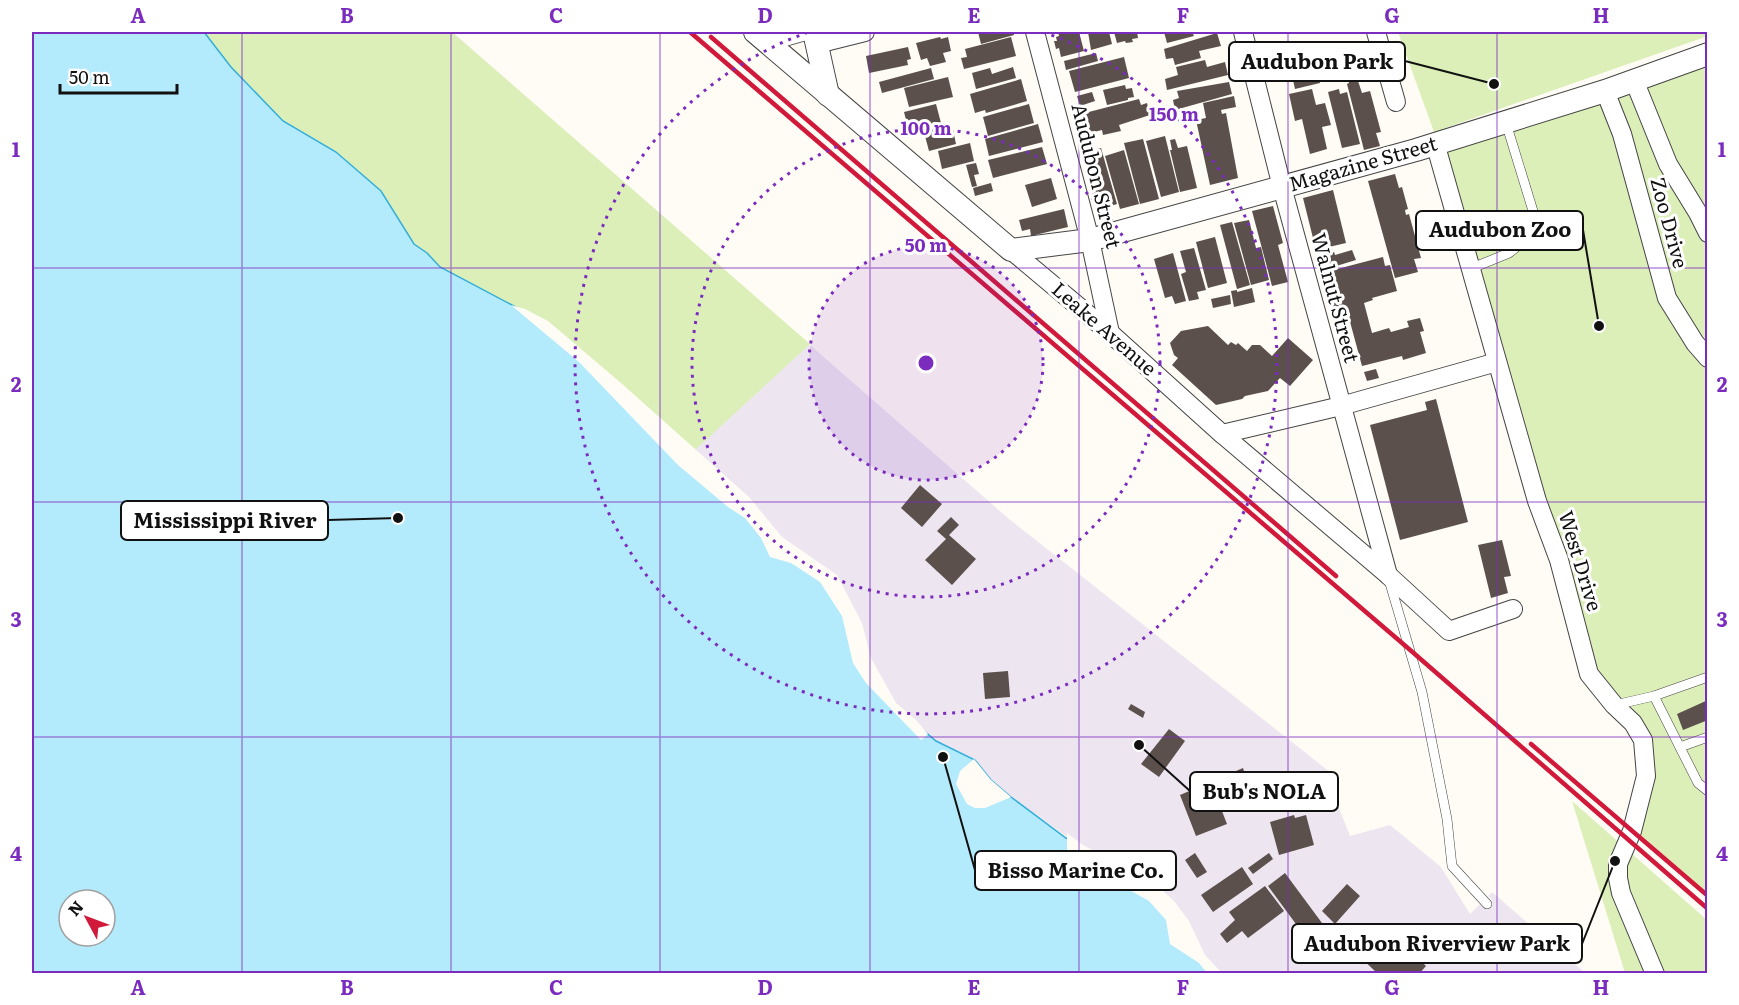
<svg xmlns="http://www.w3.org/2000/svg" width="1739" height="1005" font-family="Literata,serif">
<style>
.industrial{fill:#ede5f0}
.green{fill:#dcefb9}
.water{fill:#b4ebfc;stroke:#33aedb;stroke-width:1.5;fill-rule:evenodd}
.pier{fill:#fffcf5}
.building{fill:#5b504c}
.lines{fill:none;stroke-linecap:round;stroke-linejoin:round}
.service-casing{stroke:#444;stroke-width:10}
.minor-casing{stroke:#444;stroke-width:20}
.tertiary-casing{stroke:#444;stroke-width:24}
.service{stroke:#fff;stroke-width:9}
.minor{stroke:#fff;stroke-width:18}
.tertiary{stroke:#fff;stroke-width:22}
.rail{stroke:#d1193b;stroke-width:4.5}
.grid{fill:none;stroke:#7b2cbf;stroke-width:1.5;stroke-opacity:0.55}
.ring{fill:none;stroke:#7b2cbf;stroke-width:3;stroke-dasharray:3 6}
.labels{text-anchor:middle;stroke-width:6;stroke-linejoin:round;paint-order:stroke}
.street-label{font-size:20px;fill:#111;stroke:#fff}
.centre{fill:#7b2cbf;stroke:#fff;stroke-width:3}
.ring-label{font-size:18px;text-anchor:middle;font-weight:bold;fill:#7b2cbf;stroke:#fff;stroke-width:6;stroke-linejoin:round;paint-order:stroke}
.leader{fill:none;stroke:#111;stroke-width:2}
.callout-dot{fill:#111;stroke:#fff;stroke-width:2}
.callout{fill:#fff;stroke:#111;stroke-width:2}
.callout-label{font-size:21px;text-anchor:middle;font-weight:bold;fill:#111}
.neatline{fill:none;stroke:#7b2cbf;stroke-width:2}
.grid-label{font-size:20px;text-anchor:middle;font-weight:bold;fill:#7b2cbf}
</style>
<rect width="100%" height="100%" fill="#fffcf5"/>
<path class="industrial" d="M452,32l557,487 326,257 -2,17 17,43 40,-11 51,42 29,47 10,-10 4,3 8,-7 -4,-4 4,-4 93,81h-365l-154,-137 -55,-39 -20,-17 -16,-20 -39,-19 -42,-36 -114,-166 -234,-215 -91,-47z"/>
<g class="green">
<path d="M177,32h275l358,312 -116,107 -148,-128 -106,-55 -13,-15 -56,-42z"/>
<path d="M1398,32h309l1,4 -274,96z"/>
<path d="M1707,61v835l-75,-65 11,-91 -54,-66 -143,-524z"/>
<path d="M1572,801l135,119v53h-82z"/>
</g>
<path class="water" d="M32,32h172l27,35 52,54 53,31 45,39 33,53 13,9 13,14 106,56 234,216 54,36 34,84 26,46 42,36 39,19 16,20 20,17 55,41 52,29 102,106h-1188zM69,900h36v36h-36z"/>
<g class="pier">
<path d="M511,305l14,4 23,12 73,62 128,114 33,40 55,38 25,48 9,35 25,45 20,17 12,14 -7,6 -55,-57 -13,-20 -11,-47 -22,-34 -29,-19 -21,-6 -9,-19 -16,-20 -17,-11 -50,-42 -99,-103z"/>
<path d="M974,759l17,21 20,17 -26,11h-10l-8,-4 -11,-20 4,-13z"/>
<path d="M1067,833l16,12 78,44 13,12 15,20 16,34 18,19 -16,-1 -8,-10 -29,-19 -4,-24 -17,-19 -41,-23 -14,-15 -27,-9z"/>
</g>
<g class="building">
<path d="M978,32h40l-4,1v2l-33,9z"/>
<path d="M1058,32h21l5,19 -23,6 -2,-9 -3,1 -2,-8h3l-1,-4 3,-1z"/>
<path d="M1088,32h21l3,12 -21,6z"/>
<path d="M1114,32h23l1,6 -6,1 1,3 -7,1 -1,-2 -8,2z"/>
<path d="M1164,32h28l2,4 -27,7z"/>
<path d="M1217,33l4,13 -22,5 2,7 -26,7 -2,-7 -7,1 -2,-10z"/>
<path d="M940,37l1,2 7,-2 3,14 -8,2 3,9 -16,4 -3,-8 -6,2 -5,-17z"/>
<path d="M1011,37l5,19 -52,13 -3,-11 6,-1 -2,-8z"/>
<path d="M908,47l3,12 -4,1 1,5 -39,8 -3,-17z"/>
<path d="M1096,53l2,8 -32,9 -2,-9z"/>
<path d="M1124,57l5,21 -54,14 -6,-21z"/>
<path d="M1205,60l2,7 18,-5 3,13 -61,15 -2,-11 13,-4 -2,-8z"/>
<path d="M1362,62l4,12 -13,4 1,4 4,-1 4,12 8,-2 11,41 -5,1 4,13 -16,4 -17,-66 2,-1 -4,-16z"/>
<path d="M1013,67l3,11 -40,11 -4,-16 18,-5 2,6z"/>
<path d="M931,68l3,11 -52,14 -3,-11z"/>
<path d="M1318,73l2,10 -25,6 -2,-9z"/>
<path d="M948,77l5,20 -44,10 -5,-19z"/>
<path d="M1021,79l6,22 -41,12 -1,-3 -10,3 -5,-19z"/>
<path d="M1229,82l3,12 -57,16 -2,-10 6,-2 -2,-7z"/>
<path d="M1125,85l1,4 6,-1 2,9 -6,1v2l-21,5 -4,-15z"/>
<path d="M1312,89l4,16 9,-2 6,22 -9,2 5,22 -17,5 -8,-35 -7,2 -6,-27z"/>
<path d="M1339,89l1,5 7,-2 13,52 -18,4 -14,-56z"/>
<path d="M1092,92l3,9 -15,5 -3,-10z"/>
<path d="M1234,96l2,11 -15,3 1,4 4,-1 12,65 -28,7 -14,-65 10,-2 -3,-15z"/>
<path d="M1139,99l2,6 6,-2 3,12 -31,10 2,6 -18,4 -1,-5 -16,4 -5,-20z"/>
<path d="M936,104l5,19 -19,5 -1,-4 -13,4 -4,-16z"/>
<path d="M1029,104l5,19 -46,13 -5,-19z"/>
<path d="M1038,124l5,18 -54,14 -4,-17z"/>
<path d="M952,125l4,19 -27,7 -4,-15 5,-2v-3z"/>
<path d="M1165,136l14,56 -18,5 -15,-56z"/>
<path d="M1143,139l16,60 -19,5 -16,-61z"/>
<path d="M1175,139l3,9 9,-2 10,42 -17,4 -10,-42h2l-2,-10z"/>
<path d="M970,143l4,18 -32,8 -4,-18z"/>
<path d="M1042,147l5,17 -54,14 -5,-18z"/>
<path d="M1101,148l16,56 -19,6 -11,-31h3l-7,-26z"/>
<path d="M1124,150l15,54 -19,5 -15,-53z"/>
<path d="M976,163l3,11 -5,1 3,11 -5,1 -6,-22z"/>
<path d="M1395,174l4,14 3,-1 6,22 -3,1 1,5 3,-1 12,44 -7,1 4,13 -23,6 -27,-97z"/>
<path d="M1051,178l6,21 -25,8 -7,-22z"/>
<path d="M991,183l2,8 -18,5 -2,-8z"/>
<path d="M1333,190l13,53 -30,7 -13,-52z"/>
<path d="M1273,206l10,37 -5,2 10,37 -16,4 -20,-75z"/>
<path d="M1064,209l4,18 -37,9 -1,-7 -8,2 -3,-11z"/>
<path d="M1249,220l7,28 5,-1 8,33 -18,5 -17,-62z"/>
<path d="M1232,222l18,63 -13,4 -17,-64z"/>
<path d="M1215,237l12,46 -19,5 -12,-46z"/>
<path d="M1194,248l12,42 -9,2 2,7 -10,2 -8,-27 5,-2 -6,-21z"/>
<path d="M1352,250l4,10 -33,10 -4,-11 9,-3 -1,-2 7,-2 1,3z"/>
<path d="M1173,253l13,48 -11,3 -3,-8 -7,2 -11,-39z"/>
<path d="M1383,257l2,9 5,-1 7,26 -25,7 1,2 -9,3 8,30 17,-5 2,4 18,-5 -2,-6 13,-3 4,13 -4,1 6,21 -23,7 -1,-4 -40,10 -16,-59 -13,4 -11,-38z"/>
<path d="M1252,288l3,14 -21,5 -3,-16 6,-1v2z"/>
<path d="M1230,295l1,9 -18,4 -2,-9z"/>
<path d="M1208,326l20,19 3,-3 5,3 2,-2 9,8 5,-6h8l12,11 16,-18 25,22 -23,26 -10,-8 -12,13 -23,5 -3,3 -26,6 -44,-40 6,-7 -4,-3 -4,-12 11,-12z"/>
<path d="M1376,369l3,9 -12,3 -3,-9z"/>
<path d="M1436,399l32,123 -68,18 -30,-115 57,-15 -2,-8z"/>
<path d="M920,485l22,19 -20,23 -21,-19z"/>
<path d="M951,517l8,8 -10,10 27,24 -24,26 -27,-25 21,-21 -9,-8z"/>
<path d="M1502,540l9,36 -7,1 4,16 -17,5 -13,-53z"/>
<path d="M1008,671l2,26 -25,2 -2,-26z"/>
<path d="M1708,700v20l-25,10 -6,-16z"/>
<path d="M1131,704l14,8 -2,6 -15,-9z"/>
<path d="M1169,729l16,12 -26,36 -18,-13z"/>
<path d="M1243,768l3,10 6,-2 6,17 -33,13 -2,-7 -5,2 9,23 -31,12 -16,-41z"/>
<path d="M1294,815l1,3 11,-3 8,30 -35,10 -9,-33z"/>
<path d="M1195,853l12,19 -10,6 -12,-18z"/>
<path d="M1269,853l4,6 -20,15 -5,-6z"/>
<path d="M1242,867l11,17 -40,28 -12,-17z"/>
<path d="M1285,873l37,50 -18,12 -36,-49z"/>
<path d="M1347,884l13,12 -25,28 -13,-13z"/>
<path d="M1265,886l19,25 -36,27 -6,-7 -15,12 -7,-9 15,-14 -6,-8z"/>
<path d="M1382,924l44,42 -7,8h-41l-23,-22z"/>
</g>
<g class="lines">
<defs>
<g id="service">
<path d="M1472,268l37,-15 14,-11 9,-15 1,-16 -27,-88"/>
<path d="M1389,580l33,112 25,127 5,47 35,38"/>
<path d="M1654,696l44,87 10,8"/>
<path d="M1615,705l39,-9 54,-19"/>
<path d="M1680,747l28,-10"/>
</g>
<g id="minor">
<path d="M1035,32l55,208 20,93"/>
<path d="M1243,32l39,155 106,388"/>
<path d="M1376,32l20,70"/>
<path d="M767,42l35,-10"/>
<path d="M817,44l48,-12"/>
<path d="M1634,80l34,84 30,49 10,20"/>
<path d="M1605,91l17,43 45,164 28,45 13,15"/>
<path d="M1435,143l102,358 22,59 30,114 25,31 19,18 10,17 3,36 -14,55 -14,33v14l3,15 34,81"/>
<path d="M1011,250l99,83 112,101 166,141 61,56 64,-22"/>
<path d="M1222,434l119,-28 156,-44"/>
</g>
<g id="tertiary">
<path d="M755,32l256,218 79,-10 326,-90 189,-59 103,-37"/>
<path d="M814,32l14,63"/>
</g>
</defs>
<use href="#service" class="service-casing"/>
<use href="#minor" class="minor-casing"/>
<use href="#tertiary" class="tertiary-casing"/>
<use href="#service" class="service"/>
<use href="#minor" class="minor"/>
<use href="#tertiary" class="tertiary"/>
<g class="rail">
<path d="M690,32l719,617 299,260"/>
<path d="M711,37l625,539"/>
<path d="M1531,744l177,152"/>
</g>
</g>
<path class="grid" d="M242,32v942M451,32v942M660,32v942M870,32v942M1079,32v942M1288,32v942M1497,32v942M32,268h1676M32,502h1676M32,737h1676"/>
<circle cx="926" cy="363" r="117" fill="#7b2cbf" fill-opacity=".12"/>
<g class="ring">
<circle cx="926" cy="363" r="117"/>
<circle cx="926" cy="363" r="234"/>
<path d="M1043 32A351 351 0 1 1 809 32"/>
</g>
<g class="labels">
<g class="street-label">
<text transform="translate(1363 164) rotate(-16)" y="7">Magazine Street</text>
<text transform="translate(1096 176) rotate(76)" y="7">Audubon Street</text>
<text transform="translate(1669 223) rotate(75)" y="7">Zoo Drive</text>
<text transform="translate(1335 298) rotate(75)" y="7">Walnut Street</text>
<text transform="translate(1104 329) rotate(41)" y="7">Leake Avenue</text>
<text transform="translate(1580 561) rotate(73)" y="7">West Drive</text>
</g>
</g>
<circle cx="926" cy="363" r="9" class="centre"/>
<g class="ring-label">
<text x="1174" y="121">150 m</text>
<text x="926" y="135">100 m</text>
<text x="926" y="252">50 m</text>
</g>
<path class="leader" d="M1494 84L1405 61M1599 326L1583 230M398 518L328 520M1139 745L1190 791M943 757L975 870M1615 861L1582 944"/>
<g class="callout-dot">
<circle cx="1494" cy="84" r="6"/>
<circle cx="1599" cy="326" r="6"/>
<circle cx="398" cy="518" r="6"/>
<circle cx="1139" cy="745" r="6"/>
<circle cx="943" cy="757" r="6"/>
<circle cx="1615" cy="861" r="6"/>
</g>
<g class="callout">
<rect x="1229" y="42" width="176" height="39" rx="6"/>
<rect x="1416" y="211" width="167" height="39" rx="6"/>
<rect x="121" y="501" width="207" height="39" rx="6"/>
<rect x="1190" y="772" width="148" height="39" rx="6"/>
<rect x="975" y="851" width="201" height="39" rx="6"/>
<rect x="1292" y="924" width="290" height="39" rx="6"/>
</g>
<g class="callout-label">
<text x="1317" y="69">Audubon Park</text>
<text x="1500" y="237">Audubon Zoo</text>
<text x="225" y="528">Mississippi River</text>
<text x="1264" y="799">Bub's NOLA</text>
<text x="1076" y="878">Bisso Marine Co.</text>
<text x="1437" y="951">Audubon Riverview Park</text>
</g>
<rect width="1739" height="1005" fill="none" stroke="#ffffff" stroke-width="66"/>
<g transform="translate(87 918) rotate(311)"><circle r="28" fill="#ffffff" stroke="#a0a0a0" stroke-width="1.5"/>
<path d="M0-4.5L10 22L0 15L-10 22Z" fill="#d1193b"/>
<text y="-9" font-size="16" font-weight="bold" text-anchor="middle" fill="#111111">N</text>
</g>
<path d="M60 84v9h117v-9" fill="none" stroke="#111111" stroke-width="3"/>
<text x="69" y="84" font-size="18" fill="#111111" stroke="#ffffff" stroke-width="4.5" paint-order="stroke">50 m</text>
<rect x="33" y="33" width="1673" height="939" class="neatline"/>
<g class="grid-label">
<text x="138" y="23">A</text>
<text x="347" y="23">B</text>
<text x="556" y="23">C</text>
<text x="765" y="23">D</text>
<text x="974" y="23">E</text>
<text x="1183" y="23">F</text>
<text x="1392" y="23">G</text>
<text x="1601" y="23">H</text>
<text x="16" y="157">1</text>
<text x="1722" y="157">1</text>
<text x="16" y="392">2</text>
<text x="1722" y="392">2</text>
<text x="16" y="627">3</text>
<text x="1722" y="627">3</text>
<text x="16" y="861">4</text>
<text x="1722" y="861">4</text>
<text x="138" y="995">A</text>
<text x="347" y="995">B</text>
<text x="556" y="995">C</text>
<text x="765" y="995">D</text>
<text x="974" y="995">E</text>
<text x="1183" y="995">F</text>
<text x="1392" y="995">G</text>
<text x="1601" y="995">H</text>
</g>
</svg>
